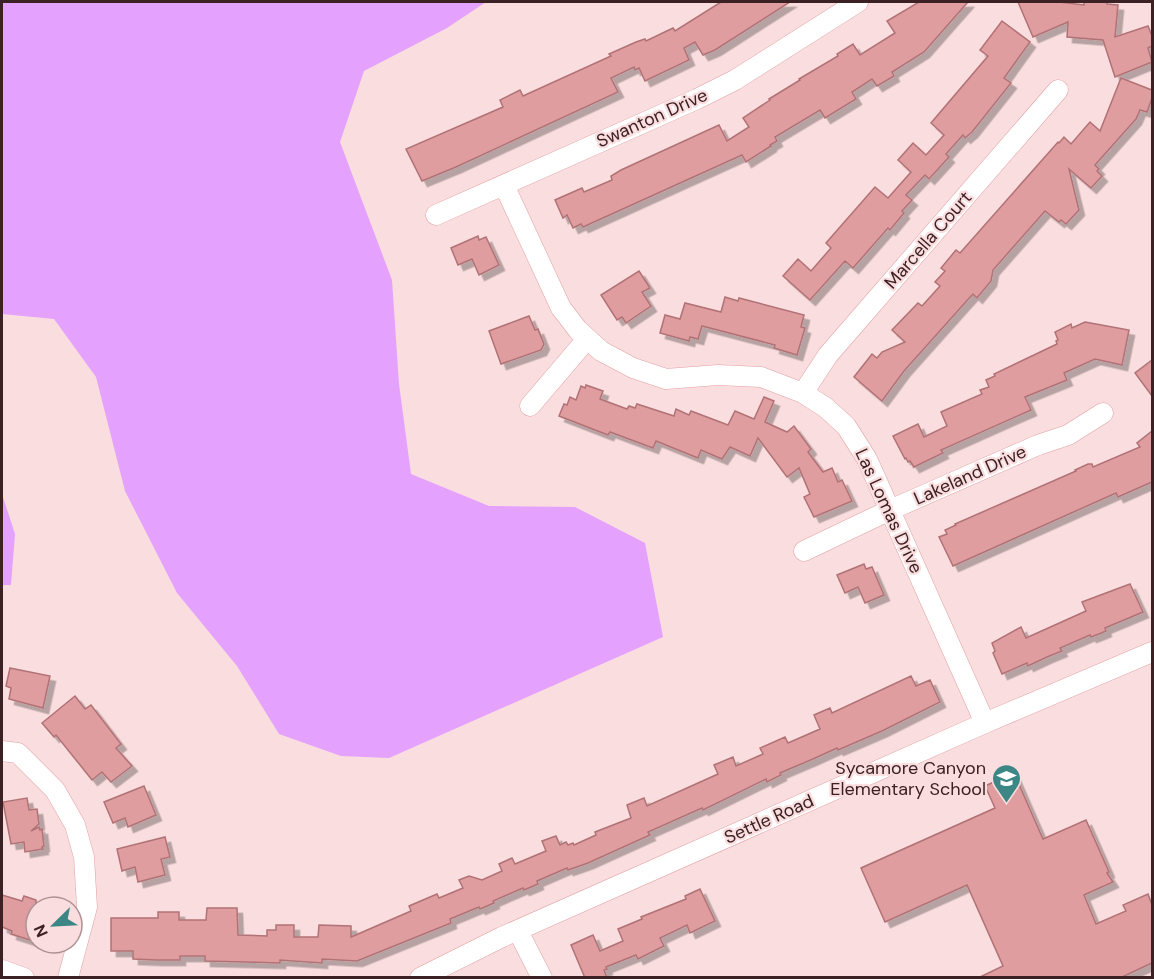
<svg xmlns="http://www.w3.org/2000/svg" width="1154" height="979" font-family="'DM Sans',sans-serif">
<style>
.green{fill:#e4a1fe}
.building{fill:#df9da0;stroke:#b17276;stroke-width:1.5;filter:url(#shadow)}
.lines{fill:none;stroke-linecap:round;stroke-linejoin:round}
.minor-casing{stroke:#e3a1a4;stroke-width:21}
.minor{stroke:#fff;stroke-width:20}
.labels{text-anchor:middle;stroke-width:4.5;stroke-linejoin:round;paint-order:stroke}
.street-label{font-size:18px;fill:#3b2123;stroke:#faddde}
.poi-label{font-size:18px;fill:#3b2123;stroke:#faddde;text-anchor:end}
</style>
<defs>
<filter id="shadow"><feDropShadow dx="5.5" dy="5.5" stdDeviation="0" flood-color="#0004"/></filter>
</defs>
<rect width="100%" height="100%" fill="#faddde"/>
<g class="green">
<path d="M2,2h484l-39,26 -83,43 -24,71 52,138 7,104 12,90 78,32 86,1 70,36 18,94 -274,121 -48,-2 -62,-22 -42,-68 -60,-73 -52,-102 -29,-114 -42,-58 -52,-5z"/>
<path d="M2,494l13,40 -4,51h-9z"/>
</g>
<g class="building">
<path d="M721,2h69l-75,48 -12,5 -8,-13 -11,6 5,12 -44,21 -6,-13 -4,2 -1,-3 -23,11 7,14 -162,75 -34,14 -16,-32 97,-42 -3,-7 20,-10 3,6 88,-40 -2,-2 27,-12 9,-3 1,2 27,-13 2,3z"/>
<path d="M919,2h49l-44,50 -32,20 2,4 -17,10 -5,-7 -20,13 4,7 -31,19 -5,-8 -45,27 2,4 -7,4 1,1 -25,16 -4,-7 -159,72 -2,-3 -8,4 -6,-13 -4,3 -8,-18 27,-12 2,4 28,-12 -1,-4 10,-6 98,-45 8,16 22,-14 -6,-9 27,-18 -1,-1 31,-19 -1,-1 39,-23 -1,-2 16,-10 7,11 35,-22 -8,-12z"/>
<path d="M1018,2h41l25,3v-3h23v2l11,1 -3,32 33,-11 4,10v10l-4,2 4,14 -37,15 -12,-37 -36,-3 1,-15 -35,15z"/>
<path d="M1002,21l28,21 -26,36 7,5 -39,49 -7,6 -2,-3 -17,19 3,3 -20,22 -4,-4 -19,20 6,5 -10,11 2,2 -14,17 -2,-2 -35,40 -8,-7 -35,39 -27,-24 15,-17 13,12 20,-23 -5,-5 49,-56 13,11 23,-26 -13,-12 15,-17 13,12 18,-20 -13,-12 57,-67 -8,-6z"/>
<path d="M1121,78l31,12v8l-5,14 -7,-2 -4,9 -41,46 4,4 -2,2 5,5 -11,12 -22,-19 10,41 -13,14 -5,-4 -2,2 -14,-11 -52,59 -2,11 -14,17 -4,-4 -10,11 -59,66 -22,30 -28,-24 18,-23 5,4 5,-6 23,-10 -13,-12 26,-27 4,3 18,-20 -5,-4 10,-11 -4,-3 15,-18 4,3 98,-111 1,1 5,-6 7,7 19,-22 10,9z"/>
<path d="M478,236l1,4 7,-3 13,28 -20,10 -7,-16 -14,6 -7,-17z"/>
<path d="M639,271l11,17 -8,4 9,14 -25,17 -4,-6 -5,3 -16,-25z"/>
<path d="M725,297l13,4 1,-3 65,17 -3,12 4,1 -8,27 -23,-7 1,-3 -73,-19 -4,13 -8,-2 -1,4 -29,-8 5,-18 15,4 5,-16 36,9z"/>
<path d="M529,316l6,14 3,-1 6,15 -3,6 -40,14 -12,-33z"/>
<path d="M1085,322l44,8 -7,35 -27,-6 -31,14 3,7 -42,17 6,13 -90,40 2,3 -29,14 -4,-6 -2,1 -2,-4 -1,1 -12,-23 25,-12 6,13 23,-11 -6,-14 41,-18 -2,-4 9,-3 -3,-7 9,-4 -1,-2 63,-30 -1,-3 2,-1 -3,-8 16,-8 1,4z"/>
<path d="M1152,360v36l-17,-23z"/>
<path d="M586,385l17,6 -3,8 27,10 2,-3 6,2 2,-4 37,12 2,-7 13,6 2,-4 37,14 7,-14 19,8 10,-22 10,4 -9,21 22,10 7,-6 17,23 -3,3 15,20 9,-4 6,14 4,-2 10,21 -38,16 -10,-20 6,-3 -11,-26 -12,9 -29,-39 -8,18 -20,-9 -8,12 -21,-9 -3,8 -42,-17 -3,7 -43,-16 -2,3 -49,-19 5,-12 3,1 3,-8 6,3 5,-14 4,2z"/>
<path d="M1152,431v51l-34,15 -2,-4 -163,73 -14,-29 8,-3 -2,-4 11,-5 -1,-1 121,-53 -1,-1 13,-6h4l1,3 47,-20 -3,-4z"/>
<path d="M864,564l2,5 6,-2 12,28 -19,8 -7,-16 -13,6 -8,-18z"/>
<path d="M1130,584l13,28 -38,16 1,3 -7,3 -8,3 -1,-2 -30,13 2,3 -15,6 -19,9 -1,-3 -25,11 -9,-21 2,-2 -3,-8 29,-16 5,11 60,-27 -4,-9z"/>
<path d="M10,668l40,8 -7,32 -34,-9 2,-11 -5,-2z"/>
<path d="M911,676l5,10 14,-6 10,22 -58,29 -44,19 -1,-2 -24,11 -33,14 1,2 -14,7 -1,-3 -63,31 -1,-2 -54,24 2,3 -62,28 -20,7 -1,-2 -30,13 1,3 -14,6 -1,-2 -30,13 1,2 -14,6 -1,-2 -29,12 1,4 -94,38 -35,-2v4l-42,-3v3l-75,-2v-5h-25v4h-24l-23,-1v-8h-22v-33h47v-6h21v8h27l1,-12h30l1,27 29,1v-6h9v-5h18v12h24l1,-12 32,1v11l60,-26 -2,-5 28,-12 2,4 24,-10 -4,-8 10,-4 13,4 20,-9 -3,-7 13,-6 3,6 31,-13 -4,-10 14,-5 4,9 6,-3 2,3 5,-2 1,2 22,-10 -1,-3 36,-14 -4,-13 17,-7 3,8 71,-32 -4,-9 19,-8 3,9 27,-12 -3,-6 25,-11 3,6 32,-14 -6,-14 16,-7 2,5z"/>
<path d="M75,696l10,13 6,-4 30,39 -5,4 16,18 -21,16 -9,-10 -10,8 -36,-45 -2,2 -12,-14z"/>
<path d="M1014,773l29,66 43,-19 23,52 -2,1 6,9 -29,13 12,29 30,-13 -3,-6 25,-11 4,11v58l-32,15h-142l25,-12 -36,-81 -82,37 -24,-54 134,-60 -10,-22z"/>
<path d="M144,786l12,29 -28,12 -3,-9 -12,5 -9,-21z"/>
<path d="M27,798l2,12 8,-1 2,15 -8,7 8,-4 1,3 2,-1 2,17 -2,1 1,2 -18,3 -1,-10 -13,2 -8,-42z"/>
<path d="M165,837l5,20 -9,2 4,16 -27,7 -3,-15 -13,4 -5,-22z"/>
<path d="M700,889l15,32 -25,12 -3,-8 -27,13 4,8 -26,13 -2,-4 -30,12 1,2 -3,1 3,8h-22l-14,-33 22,-10 7,16 23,-10 -5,-12 24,-10 -1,-2 45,-18 -1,-3z"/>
<path d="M2,895l20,6 2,-5 12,4v32l-3,9 -22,-7 1,-3 -10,-4z"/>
</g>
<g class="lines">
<defs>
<g id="minor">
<path d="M504,185l57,123 17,22 23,21 32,17 33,11 52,-4 43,2 42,16 22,14 21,19 21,33 118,264"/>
<path d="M436,215l261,-116 38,-19 123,-78"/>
<path d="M803,393l25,-38 230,-265"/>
<path d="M530,406l57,-67"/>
<path d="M804,551l86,-41 148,-65 30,-10 35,-22"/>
<path d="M2,751l16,2 37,37 20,35 9,32 3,50 -19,71"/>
<path d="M518,931l24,47"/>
<path d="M2,970l22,8"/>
<path d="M420,978l82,-41 483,-214 167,-71"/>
</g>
</defs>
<use href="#minor" class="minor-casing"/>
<use href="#minor" class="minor"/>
</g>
<defs>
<symbol id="school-pin" viewBox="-11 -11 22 30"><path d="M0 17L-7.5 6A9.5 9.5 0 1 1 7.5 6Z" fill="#3d8686" stroke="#faddde"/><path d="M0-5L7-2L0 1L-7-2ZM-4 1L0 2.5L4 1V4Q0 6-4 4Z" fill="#fff"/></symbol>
</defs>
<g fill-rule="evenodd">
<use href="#school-pin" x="990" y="762" width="33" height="45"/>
</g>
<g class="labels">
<g class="street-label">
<text transform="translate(652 118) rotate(-24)" y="6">Swanton Drive</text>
<text transform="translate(928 240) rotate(-49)" y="6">Marcella Court</text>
<text transform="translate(970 475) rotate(-24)" y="6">Lakeland Drive</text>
<text transform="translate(889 511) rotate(65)" y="6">Las Lomas Drive</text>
<text transform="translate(769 819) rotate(-24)" y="6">Settle Road</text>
</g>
<g class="poi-label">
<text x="986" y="774">Sycamore Canyon<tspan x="986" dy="21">Elementary School</tspan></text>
</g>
</g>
<rect width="1154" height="979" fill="none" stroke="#3b2123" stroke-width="6"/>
<g transform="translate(54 925) rotate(246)"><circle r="28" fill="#faddde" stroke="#ae9293" stroke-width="1.5"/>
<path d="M0-4.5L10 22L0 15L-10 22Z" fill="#3d8686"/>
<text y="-9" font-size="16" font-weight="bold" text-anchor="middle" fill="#3b2123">N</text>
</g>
</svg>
